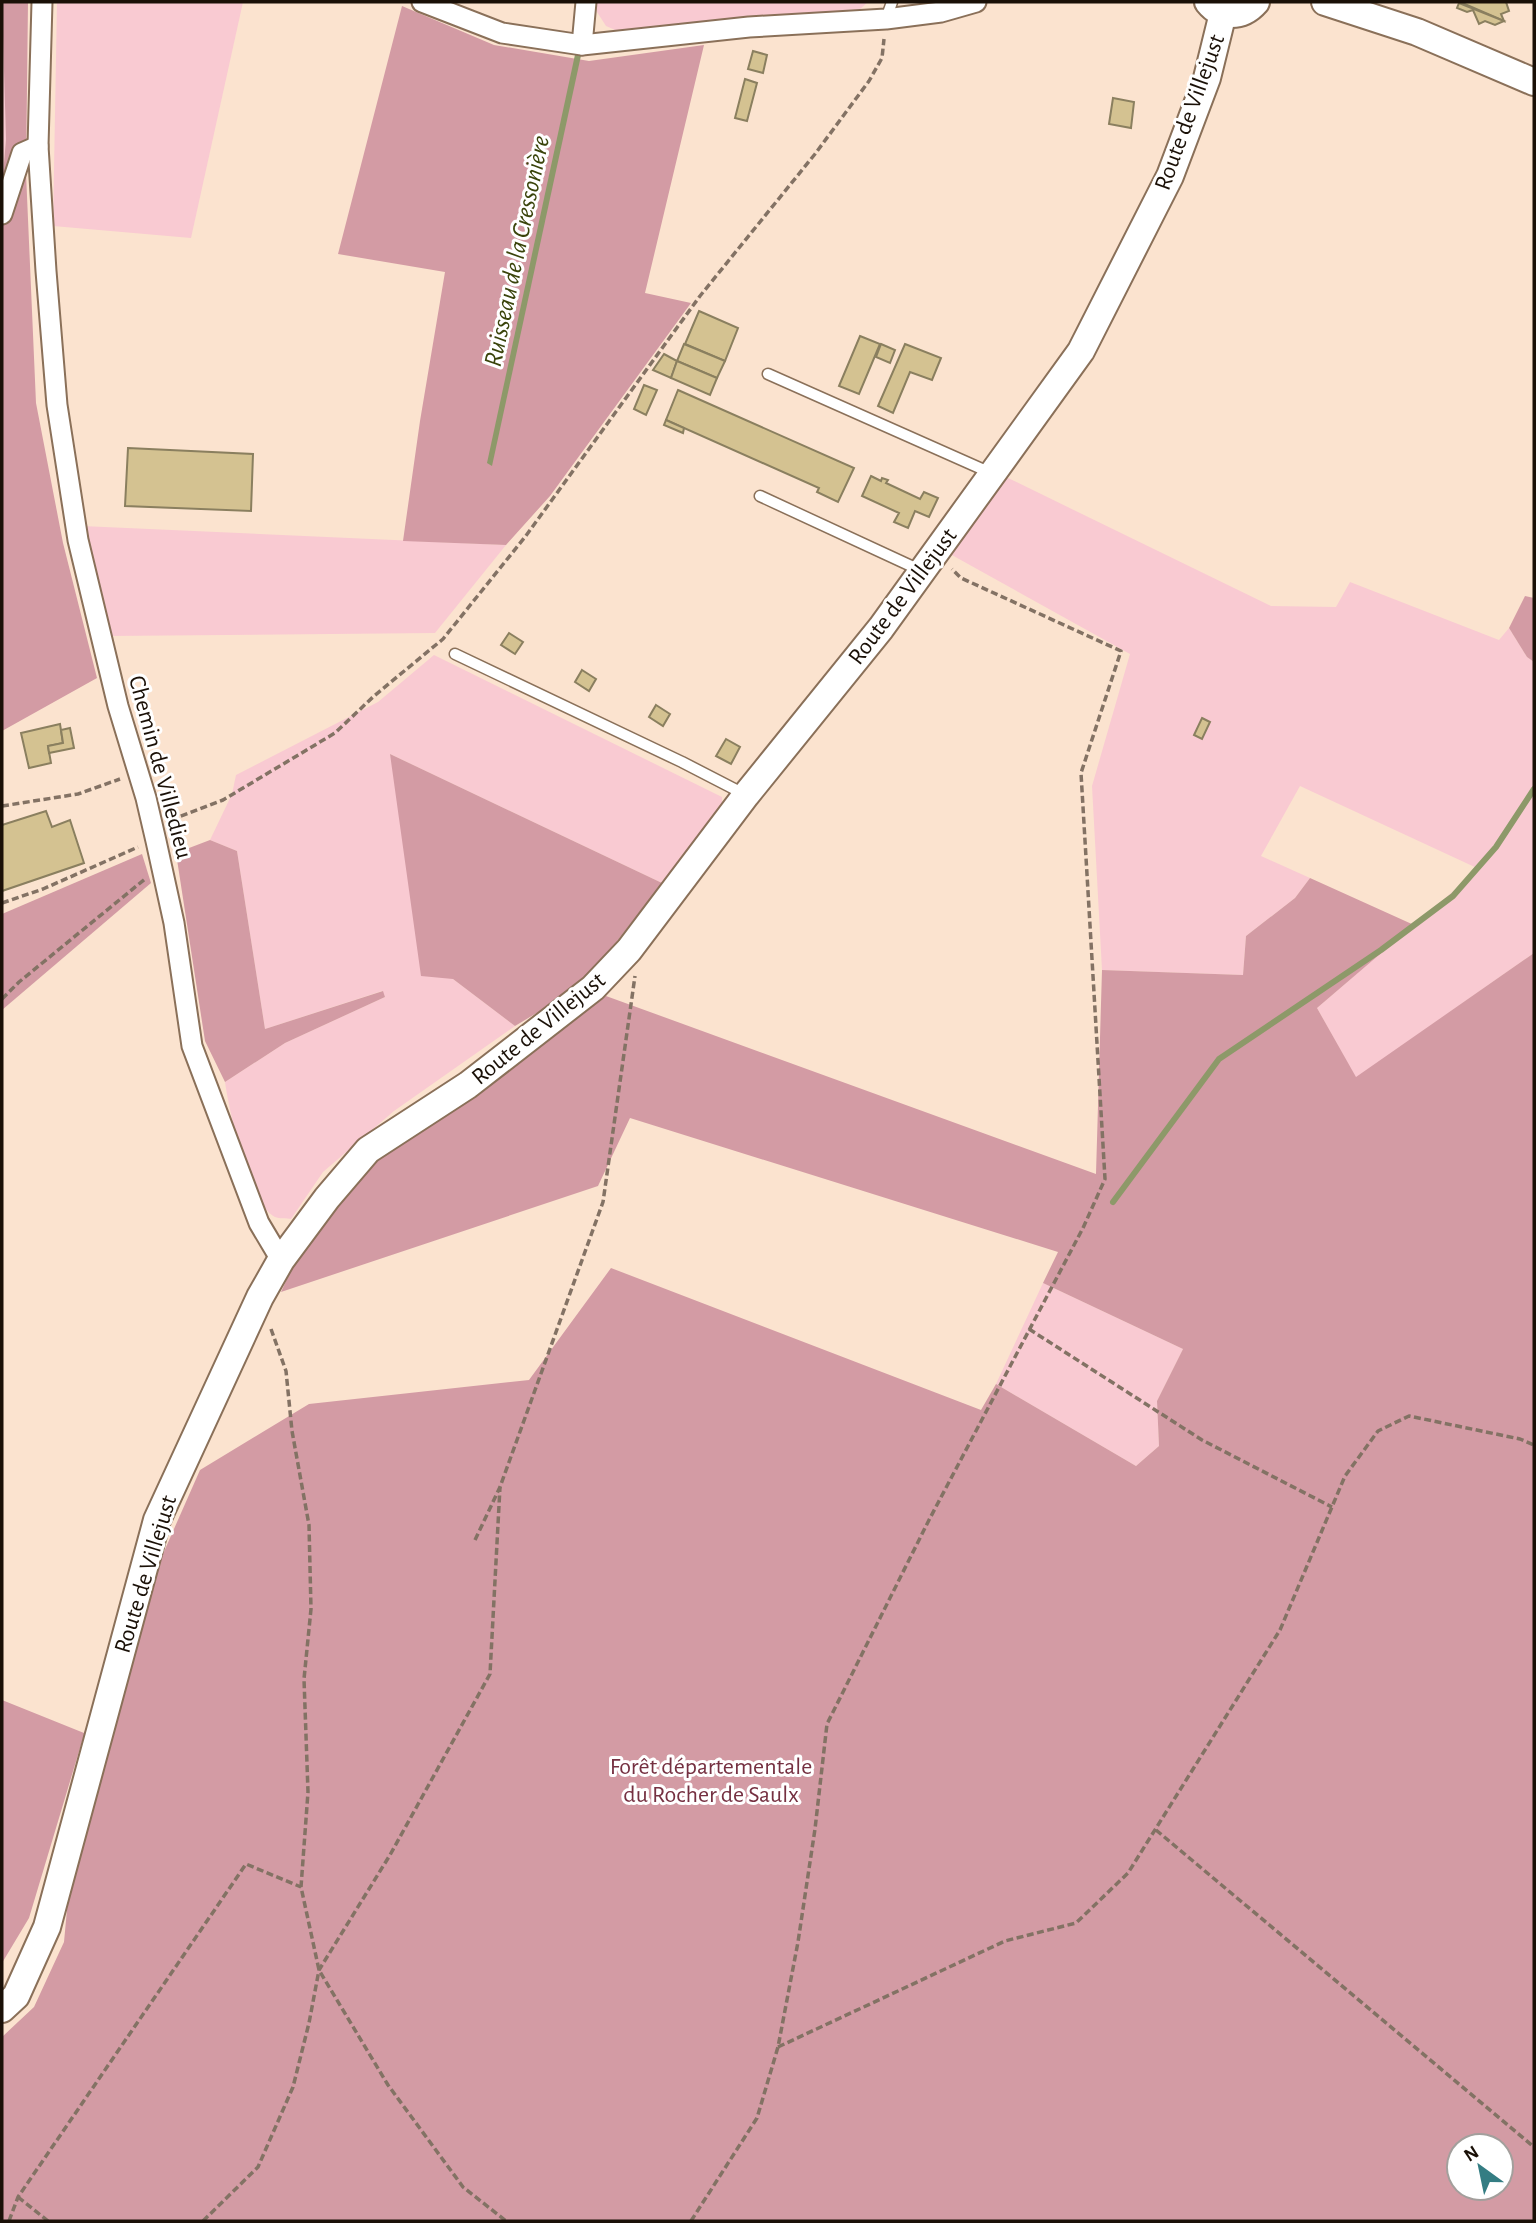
<svg xmlns="http://www.w3.org/2000/svg" width="1536" height="2223" font-family="'Alegreya Sans',sans-serif">
<style>
.green{fill:#f9cad2}
.forest{fill:#d39ba4;fill-rule:evenodd}
.water{fill:#8d9969}
.lines{fill:none;stroke-linecap:round;stroke-linejoin:round}
.stream{stroke:#8d9969;stroke-width:6}
.building{fill:#d4c291;stroke:#8a7f5f;stroke-width:2}
.lane-casing{stroke:#8a7059;stroke-width:13}
.street-casing{stroke:#8a7059;stroke-width:23}
.secondary-casing{stroke:#8a7059;stroke-width:30}
.path{stroke:#837264;stroke-width:3.5;stroke-dasharray:7 3.5;stroke-linecap:butt}
.lane{stroke:#fff;stroke-width:10}
.street{stroke:#fff;stroke-width:19}
.secondary{stroke:#fff;stroke-width:26}
.labels{text-anchor:middle;stroke-width:6;stroke-linejoin:round;paint-order:stroke}
.street-label{font-size:24px;fill:#1a1007;stroke:#fff}
.park-label{font-size:24px;fill:#753041;stroke:#fff}
.water-label{font-size:26px;font-style:italic;fill:#3a440b;stroke:#fff}
</style>
<rect width="100%" height="100%" fill="#fbe3cf"/>
<g class="green">
<path d="M57,2h186l-52,236 -138,-12z"/>
<path d="M597,2h271l-9,8 -148,10 -89,13 -16,-7 -9,-14z"/>
<path d="M2,8l2,6 2,125 -4,51z"/>
<path d="M1006,477l265,129 65,1 14,-25 149,58 10,-12 18,29 7,5v291l-178,125 -39,-70 162,-139 -179,-83 -39,70 49,22 -15,20 -49,38 -3,39 -141,-5 -10,-184 38,-132 -180,-100z"/>
<path d="M82,526l424,19 -71,88 -327,3z"/>
<path d="M434,655l288,142v10l-60,76 -272,-129 63,225 62,47 -121,85 -71,61 -32,47c-4,-1 -12,0 -16,-2 -26,-13 -46,-107 -50,-135l60,-39 100,-46 -3,-6 -117,38 -28,-178 -27,-11 22,-46 4,-19 142,-73z"/>
<path d="M1043,1283l140,66 -26,52 2,45 -23,20 -140,-82z"/>
</g>
<g class="forest">
<path d="M2,2h26l-2,171 10,230 27,140 34,135 -95,53v-544l4,-48z"/>
<path d="M402,6l92,39 95,16 115,-16 -59,248 46,10 -141,193 -44,49 -103,-4 17,-120 25,-149 -107,-18z"/>
<path d="M1525,596l9,2v64l-7,-5 -18,-29z"/>
<path d="M390,754l272,129 -68,88 -49,37 -30,18 -62,-47 -32,-3z"/>
<path d="M210,840l27,11 28,178 118,-38 2,6 -100,46 -60,39 -20,-41 -29,-188z"/>
<path d="M142,854l9,29 -149,127v-96z"/>
<path d="M1310,878l104,47 -97,83 39,69 178,-124v1268h-1532v-184l32,-30 30,-65 19,-204 -54,180 -27,45v-263l82,33 116,-263 109,-66 220,-24 82,-112 370,142 15,-26 140,82 23,-20 -2,-45 26,-52 -140,-66 15,-31 -428,-134 -32,68 -317,106 23,-50 72,-83 165,-114 65,-49 490,178 6,-204 141,5 3,-39 49,-38zM1459,2146h42v42h-42z"/>
</g>
<path class="water" d="M576,50l6,1 -90,415 -5,-3z"/>
<g class="lines">
<path class="stream" d="M1113,1202l106,-143 162,-109 72,-54 43,-49 38,-58"/>
</g>
<g class="building">
<path d="M1460,2h46l3,9 -8,3 3,7z"/>
<path d="M1459,3l45,18 -9,4 -10,-4 -6,3 -6,-14 -6,2 -10,-4z"/>
<path d="M753,51l14,4 -4,18 -15,-4z"/>
<path d="M745,79l12,4 -10,38 -12,-3z"/>
<path d="M1113,98l21,4 -3,26 -22,-4z"/>
<path d="M699,311l39,17 -13,33 -40,-17z"/>
<path d="M860,336l20,8 -21,50 -20,-8z"/>
<path d="M684,344l41,17 -8,17 -40,-17z"/>
<path d="M881,344l14,6 -5,13 -14,-6z"/>
<path d="M905,344l36,14 -9,22 -22,-8 -17,41 -15,-7z"/>
<path d="M664,354l13,7 -6,17 -18,-8z"/>
<path d="M677,361l40,17 -7,17 -39,-17z"/>
<path d="M644,385l13,5 -11,25 -12,-6z"/>
<path d="M678,390l176,78 -16,34 -21,-10 2,-4 -153,-68z"/>
<path d="M666,420l18,8 -1,5 -19,-8z"/>
<path d="M128,448l125,6 -2,57 -126,-5z"/>
<path d="M871,476l10,5 1,-3 6,2 -2,3 34,16 4,-7 14,6 -9,19 -14,-6 -7,17 -14,-6 5,-9 -37,-17z"/>
<path d="M509,633l14,9 -8,12 -14,-9z"/>
<path d="M582,670l14,9 -7,12 -14,-9z"/>
<path d="M656,705l14,9 -7,12 -14,-9z"/>
<path d="M1202,718l8,4 -8,17 -8,-4z"/>
<path d="M60,724l3,19 -15,3 3,17 -22,5 -8,-35z"/>
<path d="M70,728l4,20 -25,5 -1,-7 15,-3 -2,-13z"/>
<path d="M726,739l14,8 -9,17 -15,-8z"/>
<path d="M46,811l6,16 18,-7 14,43 -82,28v-66z"/>
</g>
<g class="lines">
<defs>
<g id="lane">
<path d="M886,19l6,-17"/>
<path d="M768,374l223,99"/>
<path d="M760,496l162,75"/>
<path d="M455,654l227,108 64,33"/>
</g>
<g id="street">
<path d="M42,2l-4,144 8,125 11,134 21,135 40,166 28,92 10,43 18,82 18,123 67,177 22,37"/>
<path d="M422,2l80,31 80,12 167,-18 137,-8 55,-7 35,-10"/>
<path d="M582,45l4,-43"/>
<path d="M2,214l20,-61 16,-7"/>
</g>
<g id="secondary">
<path d="M1208,2c13,16 34,16 48,0"/>
<path d="M1325,2l92,30 117,50"/>
<path d="M2,2009l14,-13 31,-69 110,-407 103,-223 21,-37 46,-62 41,-48 100,-65 125,-97 36,-38 117,-155 135,-167 200,-277 89,-175 37,-98 16,-65"/>
</g>
</defs>
<use href="#lane" class="lane-casing"/>
<use href="#street" class="street-casing"/>
<use href="#secondary" class="secondary-casing"/>
<g class="path">
<path d="M2,806l76,-12 42,-15"/>
<path d="M171,820l52,-20 112,-67 39,-37 69,-57 82,-102 175,-241 115,-142 54,-73 13,-23 2,-19"/>
<path d="M2,903l41,-14 95,-42"/>
<path d="M2,999l17,-17 126,-103"/>
<path d="M271,1329l15,42 6,60 17,94 2,84 -7,70 4,113 -7,95 18,83 69,115 75,102 43,34"/>
<path d="M1029,1329l173,111 130,67"/>
<path d="M475,1540l25,-53 103,-285 32,-226"/>
<path d="M1156,1830l378,317"/>
<path d="M778,2047l227,-106 71,-18 52,-50 152,-243 65,-154 33,-45 31,-15 111,23 14,6"/>
<path d="M18,2197l30,24"/>
<path d="M9,2221l9,-24 228,-333 55,23"/>
<path d="M203,2221l55,-54 35,-80 16,-64 10,-53 71,-115 100,-181 10,-187"/>
<path d="M691,2221l66,-103 21,-71 20,-105 17,-113 12,-105 102,-204 154,-292 22,-49 -24,-406 40,-122 -160,-73 -9,-9"/>
</g>
<use href="#lane" class="lane"/>
<use href="#street" class="street"/>
<use href="#secondary" class="secondary"/>
</g>
<g class="labels">
<g class="street-label">
<text transform="translate(1189 112) rotate(-70)" y="8">Route de Villejust</text>
<text transform="translate(902 596) rotate(-53)" y="8">Route de Villejust</text>
<text transform="translate(161 767) rotate(75)" y="8">Chemin de Villedieu</text>
<text transform="translate(538 1028) rotate(-39)" y="8">Route de Villejust</text>
<text transform="translate(145 1574) rotate(-73)" y="8">Route de Villejust</text>
</g>
<g class="park-label">
<text x="711" y="1774">Forêt départementale<tspan x="711" dy="28">du Rocher de Saulx</tspan></text>
</g>
<g class="water-label">
<text transform="translate(516 251) rotate(-78)" y="9">Ruisseau de la Cressonière</text>
</g>
</g>
<rect width="1536" height="2223" fill="none" stroke="#1a1007" stroke-width="7"/>
<g transform="translate(1480 2167) rotate(327)"><circle r="33" fill="#ffffff" stroke="#a39f9c" stroke-width="2"/>
<path d="M0-5L12 26L0 18L-12 26Z" fill="#347d83"/>
<text y="-10" font-size="19" font-weight="bold" text-anchor="middle" fill="#1a1007">N</text>
</g>
</svg>
